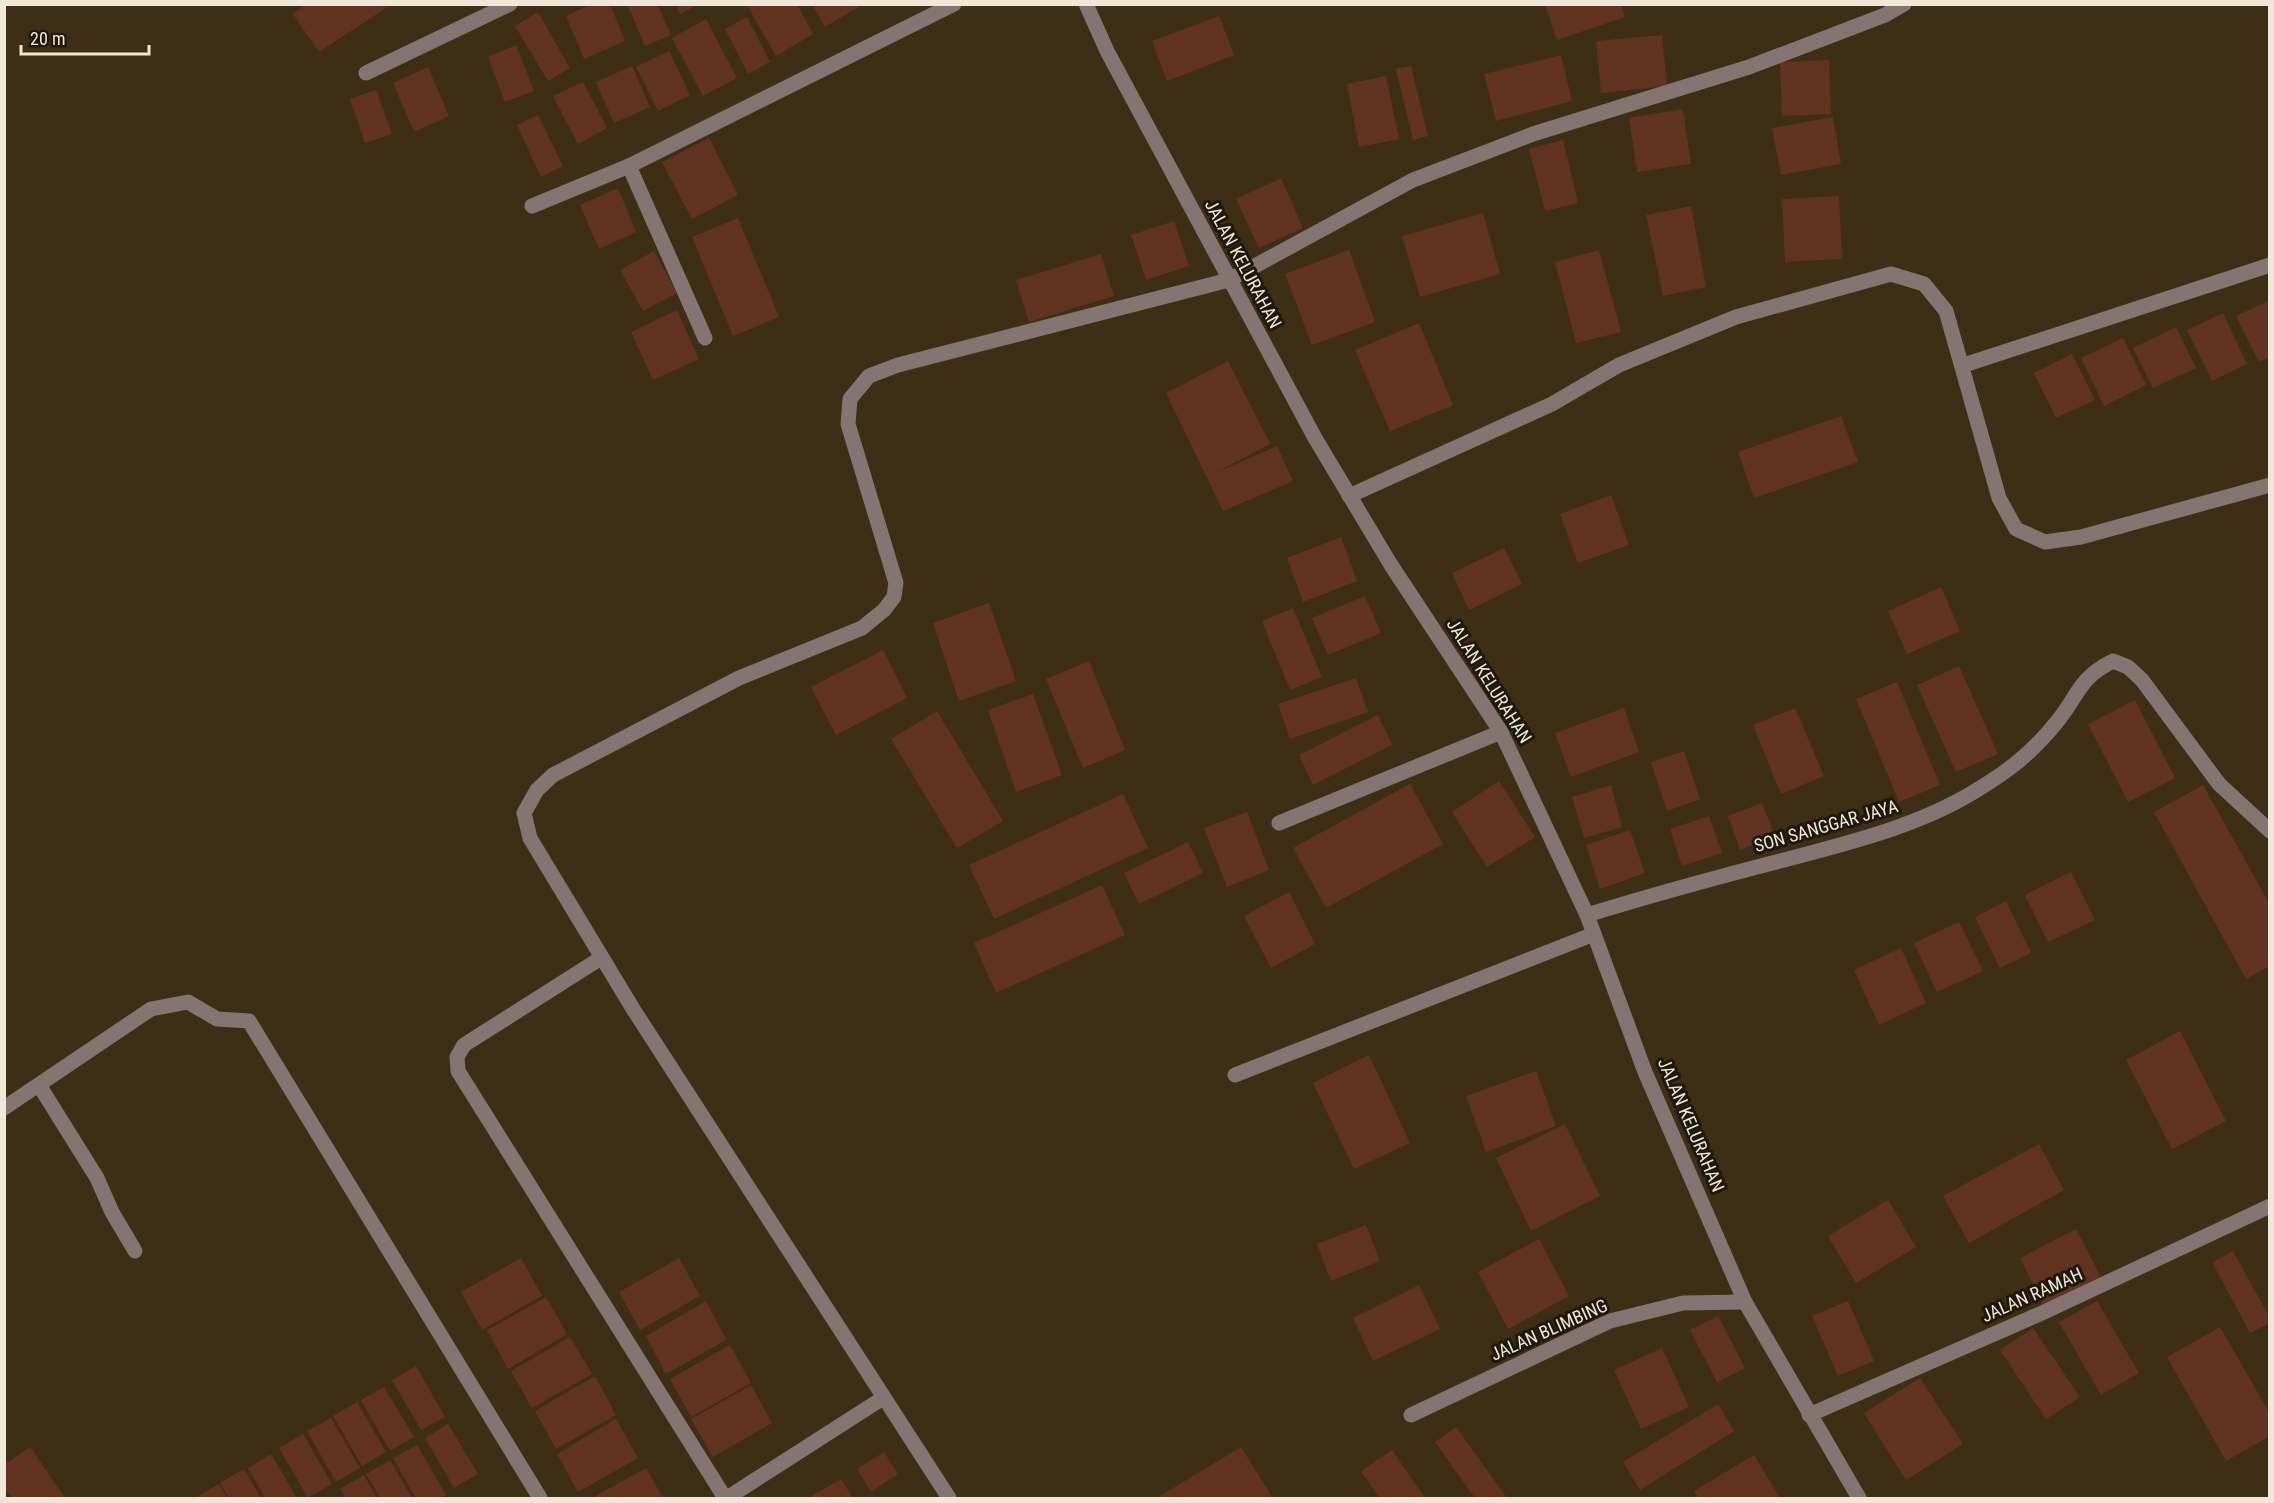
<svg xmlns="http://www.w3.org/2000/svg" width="2274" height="1503" font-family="'Roboto Condensed',sans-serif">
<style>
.building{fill:#633322}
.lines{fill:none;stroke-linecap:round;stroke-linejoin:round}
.minor{stroke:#857572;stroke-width:15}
.labels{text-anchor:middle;stroke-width:6;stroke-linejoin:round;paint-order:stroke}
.street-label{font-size:18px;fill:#f1e7d8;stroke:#1e180d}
</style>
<rect width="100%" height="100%" fill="#3d2e15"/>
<g class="building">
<path d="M307,4h85l-73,48 -26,-38z"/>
<path d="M592,4h18l15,37 -41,18 -18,-43z"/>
<path d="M627,4h30l14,31 -26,11z"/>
<path d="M676,4h23l-19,10z"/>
<path d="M751,4h46l16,30 -37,22 -28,-49z"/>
<path d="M812,4h47l1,2 -35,21z"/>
<path d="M1545,4h76l4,13 -68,23z"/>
<path d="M538,12l32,56 -22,13 -33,-55z"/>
<path d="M1219,16l15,39 -67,26 -15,-40z"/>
<path d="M747,17l23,45 -22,12 -23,-45z"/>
<path d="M706,19l31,59 -34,18 -31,-58z"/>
<path d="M1662,35l5,51 -66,7 -5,-52z"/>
<path d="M516,45l18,46 -29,11 -17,-45z"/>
<path d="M669,51l21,44 -32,16 -22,-44z"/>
<path d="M1561,55l11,46 -76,20 -12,-47z"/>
<path d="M1829,60l2,54 -49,2 -2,-54z"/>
<path d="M632,66l18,41 -36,16 -18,-41z"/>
<path d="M1411,66l17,70 -15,4 -17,-71z"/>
<path d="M428,67l21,49 -35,16 -21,-49z"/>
<path d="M1386,76l13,63 -40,8 -12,-63z"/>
<path d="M583,82l24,46 -29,16 -25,-48z"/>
<path d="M376,90l16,44 -27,9 -15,-44z"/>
<path d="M1683,109l8,55 -54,8 -8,-54z"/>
<path d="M538,115l25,51 -22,11 -24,-52z"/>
<path d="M1833,117l8,47 -60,11 -9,-47z"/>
<path d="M709,138l29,57 -46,24 -30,-57z"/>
<path d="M1563,140l15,63 -33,8 -16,-62z"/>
<path d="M1281,178l22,50 -44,20 -23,-49z"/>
<path d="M618,188l18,44 -37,17 -19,-44z"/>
<path d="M1839,196l3,63 -57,3 -3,-63z"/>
<path d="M1691,206l15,81 -43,9 -17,-81z"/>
<path d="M1483,213l17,61 -80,23 -18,-61z"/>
<path d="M738,218l41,99 -46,19 -41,-99z"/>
<path d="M1174,221l15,45 -43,14 -15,-45z"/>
<path d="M1349,250l26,72 -63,23 -27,-71z"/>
<path d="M1599,250l22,82 -45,11 -21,-81z"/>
<path d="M654,251l23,42 -34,18 -23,-41z"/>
<path d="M1101,254l13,42 -85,26 -13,-42z"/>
<path d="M2270,300v57l-11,5 -23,-46z"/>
<path d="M677,310l22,49 -46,21 -22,-48z"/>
<path d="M2223,313l24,51 -35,17 -25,-51z"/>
<path d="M1419,323l34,82 -63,26 -35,-81z"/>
<path d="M2176,327l20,41 -43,20 -20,-40z"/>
<path d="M2123,338l23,47 -42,21 -23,-48z"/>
<path d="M2072,354l23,46 -39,18 -22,-45z"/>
<path d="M1228,361l42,83 -53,28 60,-26 16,35 -70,30 -57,-118z"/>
<path d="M1841,416l17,46 -104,36 -16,-46z"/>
<path d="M1611,495l18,50 -51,18 -18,-49z"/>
<path d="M1341,537l16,44 -54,21 -16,-44z"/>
<path d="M1504,548l18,36 -53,26 -17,-37z"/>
<path d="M1941,587l19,44 -53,23 -19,-43z"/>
<path d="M1365,596l16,37 -53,22 -16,-37z"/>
<path d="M989,603l27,78 -57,20 -26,-78z"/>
<path d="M1293,608l29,69 -32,13 -28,-69z"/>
<path d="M883,650l24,48 -71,37 -25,-48z"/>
<path d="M1089,661l36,89 -42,18 -37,-89z"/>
<path d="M1959,666l39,88 -42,18 -39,-87z"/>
<path d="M1356,678l12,34 -78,27 -12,-35z"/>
<path d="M1897,682l43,103 -41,17 -43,-103z"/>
<path d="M1033,694l29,81 -46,17 -28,-82z"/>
<path d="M2135,700l40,78 -47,24 -40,-78z"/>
<path d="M1624,708l15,44 -68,25 -16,-44z"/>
<path d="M1795,708l29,68 -43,18 -28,-69z"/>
<path d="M937,711l66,110 -46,27 -66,-109z"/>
<path d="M1378,715l14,30 -79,40 -14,-30z"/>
<path d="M1684,751l16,48 -33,12 -16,-49z"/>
<path d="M1499,781l36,56 -48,30 -35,-55z"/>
<path d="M1410,784l33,60 -117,64 -33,-60z"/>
<path d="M1611,785l11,42 -38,11 -12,-41z"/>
<path d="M2203,785l67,120v61l-24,13 -92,-167z"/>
<path d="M1123,794l25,54 -154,71 -25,-54z"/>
<path d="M1762,803l13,33 -35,14 -12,-34z"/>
<path d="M1247,812l22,58 -42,17 -23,-59z"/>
<path d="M1709,816l13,37 -40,13 -12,-37z"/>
<path d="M1630,830l15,43 -45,16 -14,-44z"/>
<path d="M1188,842l15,31 -64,31 -15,-31z"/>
<path d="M2071,872l24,48 -47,22 -23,-47z"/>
<path d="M1102,885l23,50 -129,58 -22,-50z"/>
<path d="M1289,892l26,52 -44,24 -27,-52z"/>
<path d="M2006,901l25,52 -31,15 -25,-51z"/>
<path d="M1959,922l24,49 -46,21 -23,-49z"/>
<path d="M1901,948l25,55 -47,22 -25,-55z"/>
<path d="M2180,1031l46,90 -54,28 -46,-89z"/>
<path d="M1369,1055l41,88 -56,26 -41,-86z"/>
<path d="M1536,1071l20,55 -70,26 -20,-56z"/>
<path d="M1565,1124l35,72 -69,35 -35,-73z"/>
<path d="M2039,1144l25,46 -95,53 -26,-47z"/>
<path d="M1888,1200l28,47 -60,36 -28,-47z"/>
<path d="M1366,1225l14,36 -49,20 -14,-37z"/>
<path d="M2076,1229l25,48 -58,29 -23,-48z"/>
<path d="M1539,1239l30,57 -61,33 -30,-57z"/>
<path d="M2233,1251l37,67v5l-20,10 -38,-71z"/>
<path d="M521,1258l21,38 -60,34 -21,-38z"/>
<path d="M679,1258l21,38 -60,34 -21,-38z"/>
<path d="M1419,1285l21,44 -67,32 -20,-43z"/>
<path d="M546,1297l21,37 -59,35 -21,-39z"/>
<path d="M706,1301l20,39 -60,34 -20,-38z"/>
<path d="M1848,1301l26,60 -36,15 -26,-60z"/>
<path d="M2097,1301l42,72 -38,22 -42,-73z"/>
<path d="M1718,1316l27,52 -28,14 -27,-52z"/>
<path d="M2220,1327l50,87v22l-44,25 -59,-104z"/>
<path d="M2033,1328l47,69 -34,22 -46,-69z"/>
<path d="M570,1337l22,37 -60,34 -21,-37z"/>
<path d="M730,1345l21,38 -60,34 -21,-38z"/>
<path d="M1662,1348l27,59 -48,22 -27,-59z"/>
<path d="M416,1366l29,51 -24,13 -29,-50z"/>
<path d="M595,1376l21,39 -60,34 -21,-38z"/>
<path d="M1920,1378l43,66 -57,36 -42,-67z"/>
<path d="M751,1385l21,38 -59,34 -22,-38z"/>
<path d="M384,1387l30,50 -24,14 -29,-51z"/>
<path d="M357,1402l29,50 -24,14 -29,-50z"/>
<path d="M1718,1404l16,27 -94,59 -17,-28z"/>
<path d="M331,1418l29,50 -24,14 -29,-51z"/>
<path d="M616,1419l22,39 -60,34 -21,-38z"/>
<path d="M448,1424l30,50 -24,14 -29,-50z"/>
<path d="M1456,1427l51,71h-32l-40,-56z"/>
<path d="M303,1434l29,50 -24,14 -29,-50z"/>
<path d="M417,1445l29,50 -6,3h-24l-23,-40z"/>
<path d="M30,1447l35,51h-53l-8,-11v-22z"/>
<path d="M1241,1447l32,51h-112l-1,-2z"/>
<path d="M1392,1450l33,48h-46l-18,-27z"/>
<path d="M884,1452l14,22 -27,18 -14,-23z"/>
<path d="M271,1454l26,44h-32l-17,-30z"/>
<path d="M1754,1455l26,43h-82l-4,-7z"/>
<path d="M390,1460l22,38h-32l-14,-24z"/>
<path d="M646,1468l17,30h-71z"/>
<path d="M244,1469l17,29h-32l-9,-15z"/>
<path d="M364,1475l13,23h-31l-6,-9z"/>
<path d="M841,1479l12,19h-45z"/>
<path d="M219,1484l8,14h-32z"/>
</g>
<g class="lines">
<g class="minor">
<path d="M1086,4l21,47 208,387 76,127 110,167 86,183 58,157 100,230 114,196"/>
<path d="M366,73l144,-69"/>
<path d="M629,166l76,172"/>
<path d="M532,206l97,-40 325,-162"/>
<path d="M1964,365l306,-100"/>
<path d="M1349,496l203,-92 67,-39 117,-48 155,-43 33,10 22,27 53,187 17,31 29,13 36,-5 189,-52"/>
<path d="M1279,823l222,-91"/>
<path d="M1587,915c65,-20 131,-38 197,-55 64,-17 131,-33 188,-67 35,-21 58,-38 84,-70 22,-26 22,-45 57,-62l15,6 14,13 77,104 51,47"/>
<path d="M601,958l-137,87 -7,12 1,14 267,427"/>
<path d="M1235,1075l359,-141"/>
<path d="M39,1085l58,93 15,34 23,39"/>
<path d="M4,1108l147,-99 37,-7 29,17 32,2 291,477"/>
<path d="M1411,1415l199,-94 73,-18 62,-1"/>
<path d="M1809,1415l233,-102 228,-107"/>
<path d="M727,1498l156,-100"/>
<path d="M949,1498l-314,-486 -105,-174 -6,-25 13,-23 16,-15 186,-97 123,-50 22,-18 10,-13 2,-14 -48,-159 2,-25 19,-23 29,-11 331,-85 184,-100 120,-46 216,-67 136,-52 19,-11"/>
</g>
</g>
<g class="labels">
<g class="street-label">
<text transform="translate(1243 264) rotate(62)" y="6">JALAN KELURAHAN</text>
<text transform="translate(1489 681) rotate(58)" y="6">JALAN KELURAHAN</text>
<text transform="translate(1826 826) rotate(-16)" y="6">SON SANGGAR JAYA</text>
<text transform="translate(1691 1125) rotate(67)" y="6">JALAN KELURAHAN</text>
<text transform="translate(2032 1295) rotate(-24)" y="6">JALAN RAMAH</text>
<text transform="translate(1549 1330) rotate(-24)" y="6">JALAN BLIMBING</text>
</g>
</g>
<rect width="2274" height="1503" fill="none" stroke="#f1e7d8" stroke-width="12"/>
<path d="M21 45v9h128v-9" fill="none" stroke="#f1e7d8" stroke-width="3"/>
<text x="30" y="45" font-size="18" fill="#f1e7d8" stroke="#1e180d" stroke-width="4.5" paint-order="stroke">20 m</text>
</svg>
